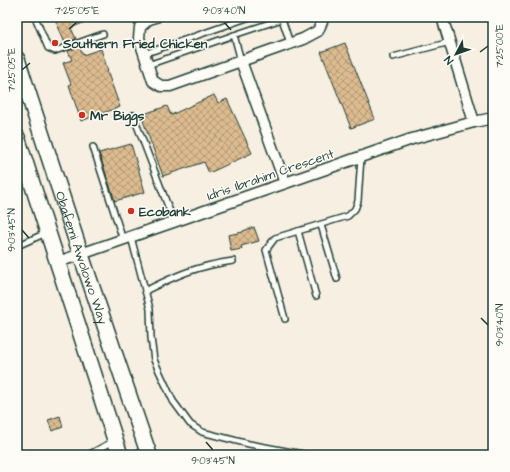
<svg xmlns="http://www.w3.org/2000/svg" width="510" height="472" font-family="'Architects Daughter',sans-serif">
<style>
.building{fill:url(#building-cross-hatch);stroke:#1f3d34}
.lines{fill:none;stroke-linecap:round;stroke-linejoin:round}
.service-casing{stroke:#1f3d34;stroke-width:8}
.minor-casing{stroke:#1f3d34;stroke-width:13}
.secondary-casing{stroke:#1f3d34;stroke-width:18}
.service{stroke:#fdfcf7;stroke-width:5}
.minor{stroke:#fdfcf7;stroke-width:10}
.secondary{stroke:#fdfcf7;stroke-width:15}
.ticks{fill:none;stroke:#1f3d34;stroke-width:1.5}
.poi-dot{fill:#c8321e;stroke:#fdfcf7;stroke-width:1.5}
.labels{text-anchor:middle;stroke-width:3;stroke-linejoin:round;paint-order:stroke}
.poi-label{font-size:13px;font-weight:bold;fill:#1f3d34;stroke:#fdfcf7;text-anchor:start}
.street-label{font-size:13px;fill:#1f3d34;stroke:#fdfcf7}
.neatline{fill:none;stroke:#1f3d34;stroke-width:1.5}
.ticks-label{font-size:10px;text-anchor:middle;fill:#1f3d34}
</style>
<defs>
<pattern id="building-cross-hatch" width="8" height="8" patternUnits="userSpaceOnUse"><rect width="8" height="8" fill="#dcbb8f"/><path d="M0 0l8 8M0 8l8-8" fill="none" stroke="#b29976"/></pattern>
</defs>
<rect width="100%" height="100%" fill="#f6efe2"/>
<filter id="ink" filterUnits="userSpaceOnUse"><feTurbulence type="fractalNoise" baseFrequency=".025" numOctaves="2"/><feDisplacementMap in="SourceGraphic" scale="8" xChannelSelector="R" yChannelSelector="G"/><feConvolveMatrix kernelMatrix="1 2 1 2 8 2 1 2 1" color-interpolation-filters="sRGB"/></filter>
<g filter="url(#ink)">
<g class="building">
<path d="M54,17h43l-26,11 5,11 -11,4z"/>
<path d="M345,43l30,76 -24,9 -30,-76z"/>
<path d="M79,47l4,8 18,-6 7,22h-1l13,36 -39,14 -12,-36 2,-1 -8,-21 9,-3 -4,-9z"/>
<path d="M214,95l4,8 9,-4 25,54 -43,20 -5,-11 -41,14 -22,-61 26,-9 4,9z"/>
<path d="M131,144l14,48 -30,9 -16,-48z"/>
<path d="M254,227l5,14 -18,5 1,3 -11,2 -3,-16 15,-3v-1z"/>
<path d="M60,416l3,11 -11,4 -4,-11z"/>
</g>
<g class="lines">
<defs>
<g id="service">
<path d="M35,17l13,31 7,3 48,-17"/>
<path d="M234,35l48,-16 8,24"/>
<path d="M144,54l106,-37"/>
<path d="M393,57l57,-15"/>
<path d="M148,65l86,-30 7,26"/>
<path d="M133,115l41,107"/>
<path d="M93,147l30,93"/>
<path d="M17,176l8,-6"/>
<path d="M321,225l16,54"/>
<path d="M298,231l18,65"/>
<path d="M131,237l19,72 1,29 3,22 19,41 17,23 12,8 47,12 59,11"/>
<path d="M17,246l29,-13"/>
<path d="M145,291c32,-16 52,-25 88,-30"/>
<path d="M285,319l-19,-69 9,-12 73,-22 7,-7 3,-8 3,-44"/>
<path d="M88,455l26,-14"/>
</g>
<g id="minor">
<path d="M156,17l-7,2 -9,8 -1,11 14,43 8,5h9l133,-47 15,-8 6,-14"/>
<path d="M442,17l32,105"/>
<path d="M241,61l44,122"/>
<path d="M58,262l354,-123 62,-17 19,-4"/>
</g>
<g id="secondary">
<path id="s1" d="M17,59l64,196 68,200"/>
<path d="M17,137l103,318"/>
</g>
</defs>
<use href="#service" class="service-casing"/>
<use href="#minor" class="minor-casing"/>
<use href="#secondary" class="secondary-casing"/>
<use href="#service" class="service"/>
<use href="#minor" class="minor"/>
<use href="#secondary" class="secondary"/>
</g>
</g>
<path class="ticks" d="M224,22l7,8M69,29l8,-7M480,52l8,-6M22,70l8,-7M22,230l7,8M481,318l7,7M206,442l7,8"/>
<g class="poi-dot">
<circle cx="55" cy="43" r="4"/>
<circle cx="82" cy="115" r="4"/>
<circle cx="131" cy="211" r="4"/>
</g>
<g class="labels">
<g class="poi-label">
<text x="63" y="48">Southern Fried Chicken</text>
<text x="90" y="120">Mr Biggs</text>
<text x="139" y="216">Ecobank</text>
</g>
<g class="street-label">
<text transform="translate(270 174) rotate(-19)" y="5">Idris Ibrahim Crescent</text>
<text dy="5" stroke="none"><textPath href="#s1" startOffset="209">Obafemi Awolowo Way</textPath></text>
</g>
</g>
<rect width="510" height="472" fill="none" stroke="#fdfcf7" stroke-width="44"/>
<g transform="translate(456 54) rotate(229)" stroke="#fdfcf7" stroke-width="3" paint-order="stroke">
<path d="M0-3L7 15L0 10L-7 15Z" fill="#1f3d34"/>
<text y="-6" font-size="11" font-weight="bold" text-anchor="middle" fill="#1f3d34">N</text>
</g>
<rect x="22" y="22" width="466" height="428" class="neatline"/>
<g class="ticks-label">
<text x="77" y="14">7°25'05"E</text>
<text x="224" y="14">9°03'40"N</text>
<text transform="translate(499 46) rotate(-90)" y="4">7°25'00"E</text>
<text transform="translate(11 70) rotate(-90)" y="4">7°25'05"E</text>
<text transform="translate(11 230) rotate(-90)" y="4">9°03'45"N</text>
<text transform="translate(499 325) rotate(-90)" y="4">9°03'40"N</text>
<text x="213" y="464">9°03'45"N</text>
</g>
</svg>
